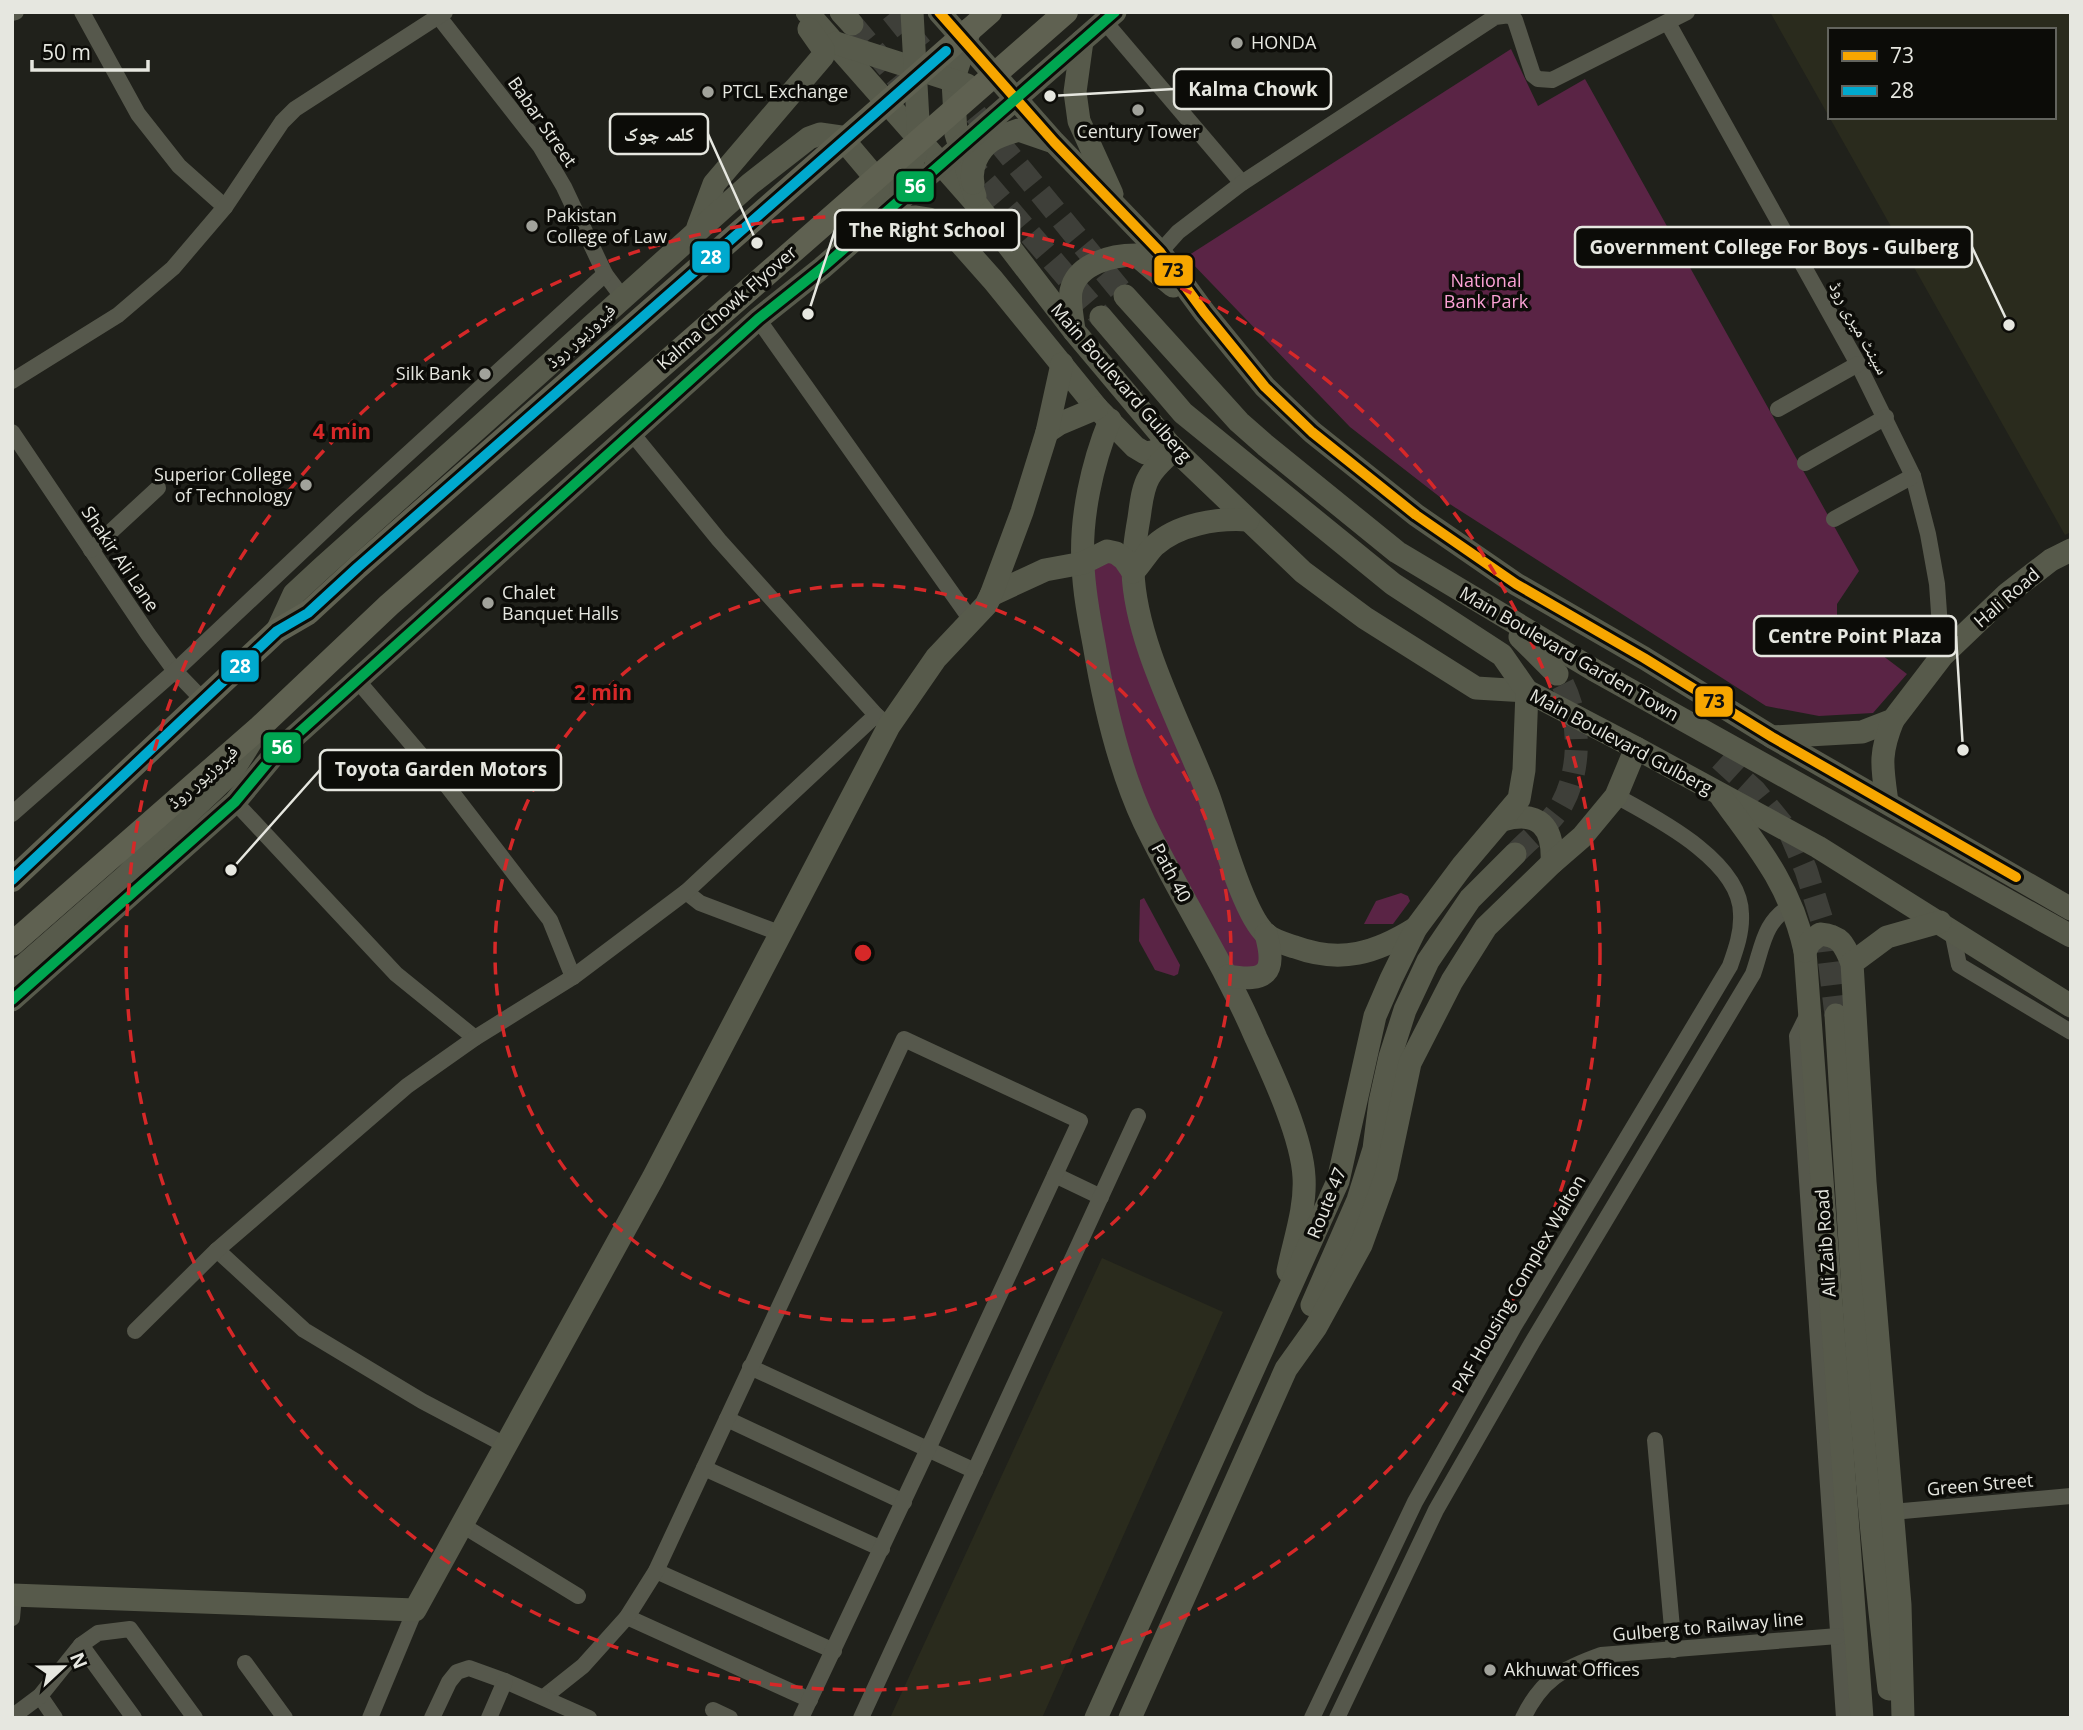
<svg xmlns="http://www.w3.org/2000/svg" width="2083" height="1730" font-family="'Open Sans','Noto Naskh Arabic',sans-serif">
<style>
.built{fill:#2a2b1d;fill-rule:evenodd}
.green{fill:#5a2445}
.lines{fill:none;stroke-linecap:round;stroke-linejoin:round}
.secondary-tunnel{stroke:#3e3f39;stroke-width:23;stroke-dasharray:23 11;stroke-linecap:butt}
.street{stroke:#56584c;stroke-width:16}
.secondary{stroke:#575a4b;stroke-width:23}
.primary{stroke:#5f6151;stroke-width:24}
.bus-1-casing{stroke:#0c0c08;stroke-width:16}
.bus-2-casing{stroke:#0c0c08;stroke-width:16}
.bus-3-casing{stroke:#0c0c08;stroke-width:16}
.bus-1{stroke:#f7a600;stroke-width:10}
.bus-2{stroke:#00a9ce;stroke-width:10}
.bus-3{stroke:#00a651;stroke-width:10}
.ring{fill:none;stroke:#d62828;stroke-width:3.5;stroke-dasharray:12 9}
.poi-dot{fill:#a1a29b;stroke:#0c0c08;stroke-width:2.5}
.labels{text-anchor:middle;stroke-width:7;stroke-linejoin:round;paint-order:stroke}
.poi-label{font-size:18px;fill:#e6e7e0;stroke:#0c0c08;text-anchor:start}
.street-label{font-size:18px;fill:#e6e7e0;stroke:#0c0c08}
.park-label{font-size:18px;fill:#fba2d5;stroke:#0c0c08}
.centre{fill:#d62828;stroke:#0c0c08;stroke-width:3.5}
.ring-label{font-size:21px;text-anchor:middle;font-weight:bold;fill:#d62828;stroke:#0c0c08;stroke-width:7;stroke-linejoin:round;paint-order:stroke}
.leader{fill:none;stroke:#e6e7e0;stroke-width:2.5}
.callout-dot{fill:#e6e7e0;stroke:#0c0c08;stroke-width:2.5}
.callout{fill:#0c0c08;stroke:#e6e7e0;stroke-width:2.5}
.callout-label{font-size:19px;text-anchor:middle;font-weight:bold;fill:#e6e7e0}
.line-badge{stroke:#0c0c08;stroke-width:2.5}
.badge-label{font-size:19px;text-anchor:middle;font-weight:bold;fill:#fff}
.pale-badge-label{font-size:19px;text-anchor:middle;font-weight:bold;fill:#111}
</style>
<rect width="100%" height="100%" fill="#20211b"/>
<g class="built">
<path d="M1770,12h301v520l-6,3zM1829,30h224v87h-224z"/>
<path d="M1102,1258l121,54 -181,406h-152z"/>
</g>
<g class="green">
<path d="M1511,49l27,57 47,-27 274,492 -22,33v17l70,53 -34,39 -54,3 -53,-10 -321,-205 -95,-74 -164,-170z"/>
<path d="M1116,553l152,416 -40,7 -85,-158 -60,-255z"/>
<path d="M1401,893l7,3 2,5 -17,23h-29l12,-23z"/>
<path d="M1144,898l36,67 -2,9 -4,2 -19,-6 -16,-29 1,-41z"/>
</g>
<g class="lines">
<g class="secondary-tunnel">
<path d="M892,12l29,36"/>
<path d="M852,24l65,78"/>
<path d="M954,88l171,208"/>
<path d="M964,157l137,160"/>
<path d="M1720,759l35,32 36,44 15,35 20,63 10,82"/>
<path d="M1515,854c14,-15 35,-30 46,-48 22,-38 20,-95 -4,-132"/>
</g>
<g class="street">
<path d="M82,12l56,102 41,52 46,41"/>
<path d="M435,12l105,134 24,41 41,87 18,24"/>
<path d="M12,13l4,-1"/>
<path d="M1105,22l137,161"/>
<path d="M1668,23l190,341 55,112 15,58 9,50 5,72"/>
<path d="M1160,252l18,-20 64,-49 253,-166 15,-2 5,5 18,55 5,4 14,1 135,-68"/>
<path d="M758,319l213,301"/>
<path d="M12,381l106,-66 55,-47 52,-61 57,-85 13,-13 150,-97"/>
<path d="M1778,409l80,-45"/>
<path d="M12,432l136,202 27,37 29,30"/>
<path d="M631,432l88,108 157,175"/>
<path d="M1805,463l81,-46"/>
<path d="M1834,519l79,-43"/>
<path d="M91,550l67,-62"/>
<path d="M357,680l87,102 106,138 23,57"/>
<path d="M235,802l161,172 79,64"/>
<path d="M12,814l163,-143 169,-159 261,-238"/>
<path d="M686,892l14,11 82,31"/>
<path d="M1952,931l7,34 112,67"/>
<path d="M1809,1012l-12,24 47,682"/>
<path d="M1055,1175l46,22"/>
<path d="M217,1250l87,80 118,71 85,45"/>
<path d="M135,1331l82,-81 190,-164 68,-48 98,-61 113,-85 190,-177 13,11"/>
<path d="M750,1367l225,104"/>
<path d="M727,1419l177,83"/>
<path d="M1655,1440l19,210"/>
<path d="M704,1468l178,81"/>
<path d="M1892,1512l179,-16"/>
<path d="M462,1525l116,71"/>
<path d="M656,1571l178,80"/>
<path d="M627,1617l183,83"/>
<path d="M12,1618l2,-23"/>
<path d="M81,1645l53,73"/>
<path d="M245,1663l40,55"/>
<path d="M40,1696l15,22"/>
<path d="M544,1697l39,-31 44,-49 29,-46 248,-532 176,82 -152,328 -127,269"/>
<path d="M713,1710l17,8"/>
<path d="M12,1717l28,-21 41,-51 17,-12 32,-4 65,89"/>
<path d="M370,1718l45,-108"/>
<path d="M432,1718l17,-36 8,-10 12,-4 36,13 84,37"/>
<path d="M489,1718l16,-37"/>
<path d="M861,1718l277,-602"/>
<path d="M1312,1718l103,-216 98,-174 217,-362c6,-17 12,-34 11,-52 0,-53 -85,-96 -125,-118"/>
<path d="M1337,1718l99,-208 97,-169 220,-367c10,-28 10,-52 39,-69"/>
<path d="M1523,1718c19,-39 39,-49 78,-63l237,-19"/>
</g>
<g class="secondary">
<path d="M807,12l171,194 96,125 94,112 135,129 62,46 111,70 51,3 109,57 182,99 253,159"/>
<path d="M841,12l11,12"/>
<path d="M939,12l115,130 106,110 44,60 61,75 47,45 104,83 100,69 128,74 128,79 299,172"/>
<path d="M970,29l-17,52 3,53 19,62"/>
<path d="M1082,41l-7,51 4,29 33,73"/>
<path d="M836,43l131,42"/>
<path d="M973,183c-3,-15 5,-33 18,-42 7,-5 19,-8 28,-11l32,11"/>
<path d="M891,194c15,-16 24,-32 28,-55l-7,-127"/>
<path d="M698,227l16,-43 109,-128v-7l-14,-20"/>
<path d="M877,233l22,-15 17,-1 13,2 16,7 48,54 104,128 38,39 10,6 8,-1 15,-9"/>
<path d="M1125,296l114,126 26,23 132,107 197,118 477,266"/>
<path d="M1074,331c-1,-11 -5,-28 -3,-40 6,-28 42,-36 65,-36l37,31"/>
<path d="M1110,420c-18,44 -30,98 -27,145 1,27 6,53 11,79 10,60 24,122 50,178 35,73 80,141 112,216 17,37 46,99 48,139 2,31 -10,64 -16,94"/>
<path d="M1047,432l12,-8 38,-16"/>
<path d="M1174,449c-8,9 -19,17 -25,28 -7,12 -8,28 -10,41 -3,17 -6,36 -6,53 2,72 51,159 76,226 11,31 35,119 57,137 7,7 20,10 29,13 46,17 81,6 121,-19"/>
<path d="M991,595l54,-25 38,-7 24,-12 9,2 8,6 9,13c8,-8 14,-19 21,-26 24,-22 63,-28 94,-26"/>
<path d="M277,631l17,-37 28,-26 428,-384 59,-46 11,-4 21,3 38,45 -3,20 -17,21"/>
<path d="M1520,637l37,37"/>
<path d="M1772,737l90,-5 31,-12 49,-64 65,-62 44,-34 20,-10"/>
<path d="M1722,798c38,51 69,89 83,153l57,767"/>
<path d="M1887,802c-5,-36 -8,-48 6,-82"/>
<path d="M1503,820c36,-10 51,7 49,43"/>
<path d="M1805,951l5,-9 10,-8c21,2 24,10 32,29"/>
<path d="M12,976l114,-100 26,-28 80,-76 23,-37"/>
<path d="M1228,976c38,6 49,-2 38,-42"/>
<path d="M12,1000l223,-198 39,-47 484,-436 64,-51 293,-256"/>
<path d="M1836,1015c14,225 25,451 53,674"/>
<path d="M1312,1305l46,-105 16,-51 6,-47 10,-45 15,-47 23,-49 42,-62 45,-45"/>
<path d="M12,1595l403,15 238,-432 236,-452 47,-68 50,-53 5,-10 31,-83 25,-80 15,-68"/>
<path d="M1096,1718l242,-537 37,-165 16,-37 25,-51 47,-63 56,-66 5,-29 3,-79 -25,-36 -109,-71 -210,-171 -82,-96"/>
<path d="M1130,1718l156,-349 30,-42 45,-82 25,-69 24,-113 42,-82 34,-54 66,-64 30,-26 34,-41 20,-48"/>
<path d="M1903,1718l-3,-113 -35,-423 -13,-219 35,-26 53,-15"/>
</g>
<g class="primary">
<path d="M12,880l265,-249 31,-18 50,-46 632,-555"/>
<path d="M12,944l248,-217 129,-122 677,-593"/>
</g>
<defs>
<path id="bus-1" d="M939,12l115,130 106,110 44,60 61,75 47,45 104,83 100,69 128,74 128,79 244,140"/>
<path id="bus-2" d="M12,880l265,-249 31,-18 50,-46 588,-516"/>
<path id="bus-3" d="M12,1000l223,-198 39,-47 484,-436 64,-51 293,-256"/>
</defs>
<use href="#bus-1" class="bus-1-casing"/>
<use href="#bus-2" class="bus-2-casing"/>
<use href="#bus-3" class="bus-3-casing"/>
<use href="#bus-1" class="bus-1"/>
<use href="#bus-2" class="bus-2"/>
<use href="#bus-3" class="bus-3"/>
</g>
<g class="ring">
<circle cx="863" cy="953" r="368"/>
<circle cx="863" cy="953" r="737"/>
</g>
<g class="poi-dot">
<circle cx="1237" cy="43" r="7"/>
<circle cx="708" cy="92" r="7"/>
<circle cx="1138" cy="110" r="7"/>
<circle cx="532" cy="226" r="7"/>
<circle cx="485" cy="374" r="7"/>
<circle cx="306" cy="485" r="7"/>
<circle cx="488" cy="603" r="7"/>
<circle cx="1490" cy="1670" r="7"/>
</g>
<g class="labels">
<g class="poi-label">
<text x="1251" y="49">HONDA</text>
<text x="722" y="98">PTCL Exchange</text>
<text x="1138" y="138" text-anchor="middle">Century Tower</text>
<text x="546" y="222">Pakistan<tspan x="546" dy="21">College of Law</tspan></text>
<text x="471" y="380" text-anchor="end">Silk Bank</text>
<text x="292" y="481" text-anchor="end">Superior College<tspan x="292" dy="21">of Technology</tspan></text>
<text x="502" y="599">Chalet<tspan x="502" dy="21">Banquet Halls</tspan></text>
<text x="1504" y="1676">Akhuwat Offices</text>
</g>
<g class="street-label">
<text transform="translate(542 122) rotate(55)" y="6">Babar Street</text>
<text transform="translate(727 308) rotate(-41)" y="6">Kalma Chowk Flyover</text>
<text transform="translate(1859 328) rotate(61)" y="6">سینٹ میری روڈ</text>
<text transform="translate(581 336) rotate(-42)" y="6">فیروزپور روڈ</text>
<text transform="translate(1121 383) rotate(49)" y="6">Main Boulevard Gulberg</text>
<text transform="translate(120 559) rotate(56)" y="6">Shakir Ali Lane</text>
<text transform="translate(2007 598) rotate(-41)" y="6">Hali Road</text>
<text transform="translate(1569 654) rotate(30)" y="6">Main Boulevard Garden Town</text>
<text transform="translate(1621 742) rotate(28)" y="6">Main Boulevard Gulberg</text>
<text transform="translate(203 777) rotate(-41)" y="6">فیروزپور روڈ</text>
<text transform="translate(1171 873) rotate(62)" y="6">Path 40</text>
<text transform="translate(1327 1203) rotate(-68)" y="6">Route 47</text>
<text transform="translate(1826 1243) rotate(-94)" y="6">Ali Zaib Road</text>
<text transform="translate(1519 1284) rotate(-60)" y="6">PAF Housing Complex Walton</text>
<text transform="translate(1980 1485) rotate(-5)" y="6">Green Street</text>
<text transform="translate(1708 1627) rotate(-5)" y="6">Gulberg to Railway line</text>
</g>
<g class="park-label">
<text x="1486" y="287">National<tspan x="1486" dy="21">Bank Park</tspan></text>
</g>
</g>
<circle cx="863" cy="953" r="10" class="centre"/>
<g class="ring-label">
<text x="342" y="439">4 min</text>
<text x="603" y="700">2 min</text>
</g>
<path class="leader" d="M1050 96L1174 89M757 243L708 134M808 314L835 230M2009 325L1972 247M1963 750L1956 636M231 870L320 770"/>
<g class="callout-dot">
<circle cx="1050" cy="96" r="7"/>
<circle cx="757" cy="243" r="7"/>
<circle cx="808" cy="314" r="7"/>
<circle cx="2009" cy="325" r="7"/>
<circle cx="1963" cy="750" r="7"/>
<circle cx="231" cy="870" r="7"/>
</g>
<g class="callout">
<rect x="1174" y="69" width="157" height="40" rx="7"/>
<rect x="610" y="114" width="98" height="40" rx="7"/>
<rect x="835" y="210" width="184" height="40" rx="7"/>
<rect x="1575" y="227" width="397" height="40" rx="7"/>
<rect x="1754" y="616" width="202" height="40" rx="7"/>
<rect x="320" y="750" width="241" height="40" rx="7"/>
</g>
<g class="callout-label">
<text x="1253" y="96">Kalma Chowk</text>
<text x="659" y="141">کلمہ چوک</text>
<text x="927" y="237">The Right School</text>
<text x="1774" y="254">Government College For Boys - Gulberg</text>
<text x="1855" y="643">Centre Point Plaza</text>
<text x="441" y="776">Toyota Garden Motors</text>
</g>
<g class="line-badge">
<rect x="895" y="170" width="40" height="33" rx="7" fill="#00a651"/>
<rect x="691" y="240" width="40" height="34" rx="7" fill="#00a9ce"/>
<rect x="1153" y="254" width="41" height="33" rx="7" fill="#f7a600"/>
<rect x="220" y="649" width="40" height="34" rx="7" fill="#00a9ce"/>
<rect x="1694" y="685" width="40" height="33" rx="7" fill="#f7a600"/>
<rect x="262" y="731" width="40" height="33" rx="7" fill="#00a651"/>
</g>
<g class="badge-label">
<text x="915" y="193">56</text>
<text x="711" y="264">28</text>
<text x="240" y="673">28</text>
<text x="282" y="754">56</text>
</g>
<g class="pale-badge-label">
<text x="1173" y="277">73</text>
<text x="1714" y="708">73</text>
</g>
<rect width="2083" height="1730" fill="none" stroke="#e6e7e0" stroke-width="28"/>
<rect x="1828" y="28" width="228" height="91" fill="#0c0c08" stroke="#63645e" stroke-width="2"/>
<rect x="1842" y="51" width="35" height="10" fill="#f7a600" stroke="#63645e" stroke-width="2"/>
<text x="1890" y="63" font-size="21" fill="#e6e7e0">73</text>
<rect x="1842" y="86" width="35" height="10" fill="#00a9ce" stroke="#63645e" stroke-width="2"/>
<text x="1890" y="98" font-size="21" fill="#e6e7e0">28</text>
<g transform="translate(63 1667) rotate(68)" stroke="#0c0c08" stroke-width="5" paint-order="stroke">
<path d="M0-5L12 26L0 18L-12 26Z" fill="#e6e7e0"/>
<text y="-10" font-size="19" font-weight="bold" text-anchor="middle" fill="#e6e7e0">N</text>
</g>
<path d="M32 60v10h116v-10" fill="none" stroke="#e6e7e0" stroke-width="3.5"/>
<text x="42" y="60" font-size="21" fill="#e6e7e0" stroke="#0c0c08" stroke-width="5" paint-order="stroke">50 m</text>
</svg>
